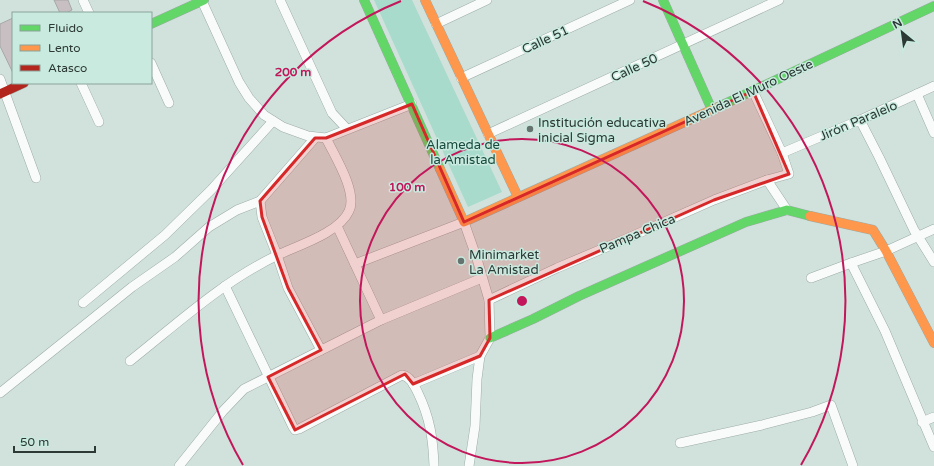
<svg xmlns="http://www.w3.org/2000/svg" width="934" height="466" font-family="'Varela Round',sans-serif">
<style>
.green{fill:#a9dbcc}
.building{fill:#c8bfc2;stroke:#a6a8a7}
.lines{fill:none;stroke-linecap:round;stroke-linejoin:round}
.street-casing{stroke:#9eaca7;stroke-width:10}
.fast-casing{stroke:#9eaca7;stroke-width:10}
.slow-casing{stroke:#9eaca7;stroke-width:10}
.jam-casing{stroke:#9eaca7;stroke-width:10}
.street{stroke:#f8fbfa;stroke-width:9}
.fast{stroke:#63d668;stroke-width:9}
.slow{stroke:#ff974d;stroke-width:9}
.jam{stroke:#b3261e;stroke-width:9}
.marked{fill:#d62828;fill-opacity:0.2;stroke:#d62828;stroke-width:3;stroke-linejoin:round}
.ring{fill:none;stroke:#c2185b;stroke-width:2}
.poi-dot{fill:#66746f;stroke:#c9eadf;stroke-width:1.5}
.labels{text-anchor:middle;stroke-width:3;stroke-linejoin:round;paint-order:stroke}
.street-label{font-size:13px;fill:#2c3935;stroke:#c9eadf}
.poi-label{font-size:13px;fill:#2c3935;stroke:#c9eadf;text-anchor:start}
.park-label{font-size:13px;fill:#184a3d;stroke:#c9eadf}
.centre{fill:#c2185b;stroke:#c9eadf;stroke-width:2}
.ring-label{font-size:12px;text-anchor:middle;font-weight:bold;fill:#c2185b;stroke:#c9eadf;stroke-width:3;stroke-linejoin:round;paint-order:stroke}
</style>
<rect width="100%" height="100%" fill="#d1e2dc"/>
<path class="green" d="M374,0h38l90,192 -34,15z"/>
<g class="building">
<path d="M54,0h14l4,10 -6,3h-6z"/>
<path d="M13,18v55l-13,-27v-22z"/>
</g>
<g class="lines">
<defs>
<g id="street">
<path d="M83,0l6,13"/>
<path d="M280,0l52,113 15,16"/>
<path d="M202,1l37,81 10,16 15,17 19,12 25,9 18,2 86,-34"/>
<path d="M436,24l51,-24"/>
<path d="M151,63l18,40"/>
<path d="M461,78l169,-78"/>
<path d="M0,79l36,99"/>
<path d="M81,83l18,39"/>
<path d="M917,94l17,39"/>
<path d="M860,120l19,37 35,73 20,32"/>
<path d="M488,134l291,-134"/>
<path d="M782,153l78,-33 74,-34"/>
<path d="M767,180l20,30"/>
<path d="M260,201l2,16 15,38 11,33 33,62"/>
<path d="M337,226l44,94"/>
<path d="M851,263l34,68 49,116"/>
<path d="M355,264l109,-42 13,37 12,41 1,38 -10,18 -3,23 -2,47 -6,40"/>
<path d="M811,278l40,-15 35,-12 48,-22"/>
<path d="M225,286l68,141 2,3 4,-1 103,-54c9,2 12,10 16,18 12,25 15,45 16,73"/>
<path d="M489,300l68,-32 71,-30 86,-38 53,-20 22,-6 -7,-21 -29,-62"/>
<path d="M83,303l82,-68 46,-45 62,-69"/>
<path d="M130,361c48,-38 93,-80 148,-106 21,-10 61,-22 71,-44 9,-19 -15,-56 -23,-73"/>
<path d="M413,384l67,-28"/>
<path d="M0,393l132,-106 43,-30 34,-30 28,-17 23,-9 55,-63"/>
<path d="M922,422l12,-5"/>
<path d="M680,443l82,-18 50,-13 19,-7 22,61"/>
<path d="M179,466l44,-55 21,-22 137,-69 101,-42"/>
</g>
<g id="fast">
<path d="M364,0l76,169"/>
<path d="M663,0l49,110"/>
<path d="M151,24l53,-24"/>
<path d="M718,107l216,-101"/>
<path d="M490,338l43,-19 46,-23 167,-74 41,-12 23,6"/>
</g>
<g id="slow">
<path d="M425,0l93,197"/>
<path d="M440,169l24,53 254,-115"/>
<path d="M810,216l63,14 13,21 48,92"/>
</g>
<path id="jam" d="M0,94l24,-11"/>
</defs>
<use href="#street" class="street-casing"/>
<use href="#fast" class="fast-casing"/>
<use href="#slow" class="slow-casing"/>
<use href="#jam" class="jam-casing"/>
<use href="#street" class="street"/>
<use href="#fast" class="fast"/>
<use href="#slow" class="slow"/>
<use href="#jam" class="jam"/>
</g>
<path class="marked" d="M753,91l36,83 -75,26 -225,100 1,38 -10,18 -67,28 -8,-10 -110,56 -27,-53 53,-27 -33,-62 -26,-71 -2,-16 55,-63h11l86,-34 52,118z"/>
<g class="ring">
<circle cx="522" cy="301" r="162"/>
<path d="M243 465A324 324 0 0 1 401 1M643 1A324 324 0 0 1 801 465"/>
</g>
<g class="poi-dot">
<circle cx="530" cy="129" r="4"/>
<circle cx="461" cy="261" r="4"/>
</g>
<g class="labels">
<g class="street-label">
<text transform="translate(545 39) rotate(-25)" y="5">Calle 51</text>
<text transform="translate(634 67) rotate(-25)" y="5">Calle 50</text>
<text transform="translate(748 92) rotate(-25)" y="5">Avenida El Muro Oeste</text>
<text transform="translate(858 120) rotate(-23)" y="5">Jirón Paralelo</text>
<text transform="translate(637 233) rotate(-23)" y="5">Pampa Chica</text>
</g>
<g class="poi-label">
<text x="538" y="127">Institución educativa<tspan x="538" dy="15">inicial Sigma</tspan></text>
<text x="469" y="259">Minimarket<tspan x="469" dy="15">La Amistad</tspan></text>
</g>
<g class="park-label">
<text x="463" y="149">Alameda de<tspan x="463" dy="15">la Amistad</tspan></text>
</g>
</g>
<circle cx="522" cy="301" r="6" class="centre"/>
<g class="ring-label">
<text x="293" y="76">200 m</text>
<text x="407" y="191">100 m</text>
</g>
<rect x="12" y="12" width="140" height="72" fill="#c9eadf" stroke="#8aa39b"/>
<rect x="20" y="25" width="20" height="6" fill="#63d668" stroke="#8aa39b"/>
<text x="48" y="32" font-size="12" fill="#2c3935">Fluido</text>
<rect x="20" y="45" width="20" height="6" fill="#ff974d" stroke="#8aa39b"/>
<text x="48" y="52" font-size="12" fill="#2c3935">Lento</text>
<rect x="20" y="65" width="20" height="6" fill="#b3261e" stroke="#8aa39b"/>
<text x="48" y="72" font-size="12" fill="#2c3935">Atasco</text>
<g transform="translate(902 32) rotate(331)" stroke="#c9eadf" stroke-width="3" paint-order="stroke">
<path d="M0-3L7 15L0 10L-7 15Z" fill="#2c3935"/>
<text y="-6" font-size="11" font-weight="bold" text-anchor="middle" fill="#2c3935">N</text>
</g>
<path d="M14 446v6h81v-6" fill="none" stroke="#2c3935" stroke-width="2"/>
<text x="20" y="446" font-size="12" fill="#2c3935" stroke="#c9eadf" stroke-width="3" paint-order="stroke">50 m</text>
</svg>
